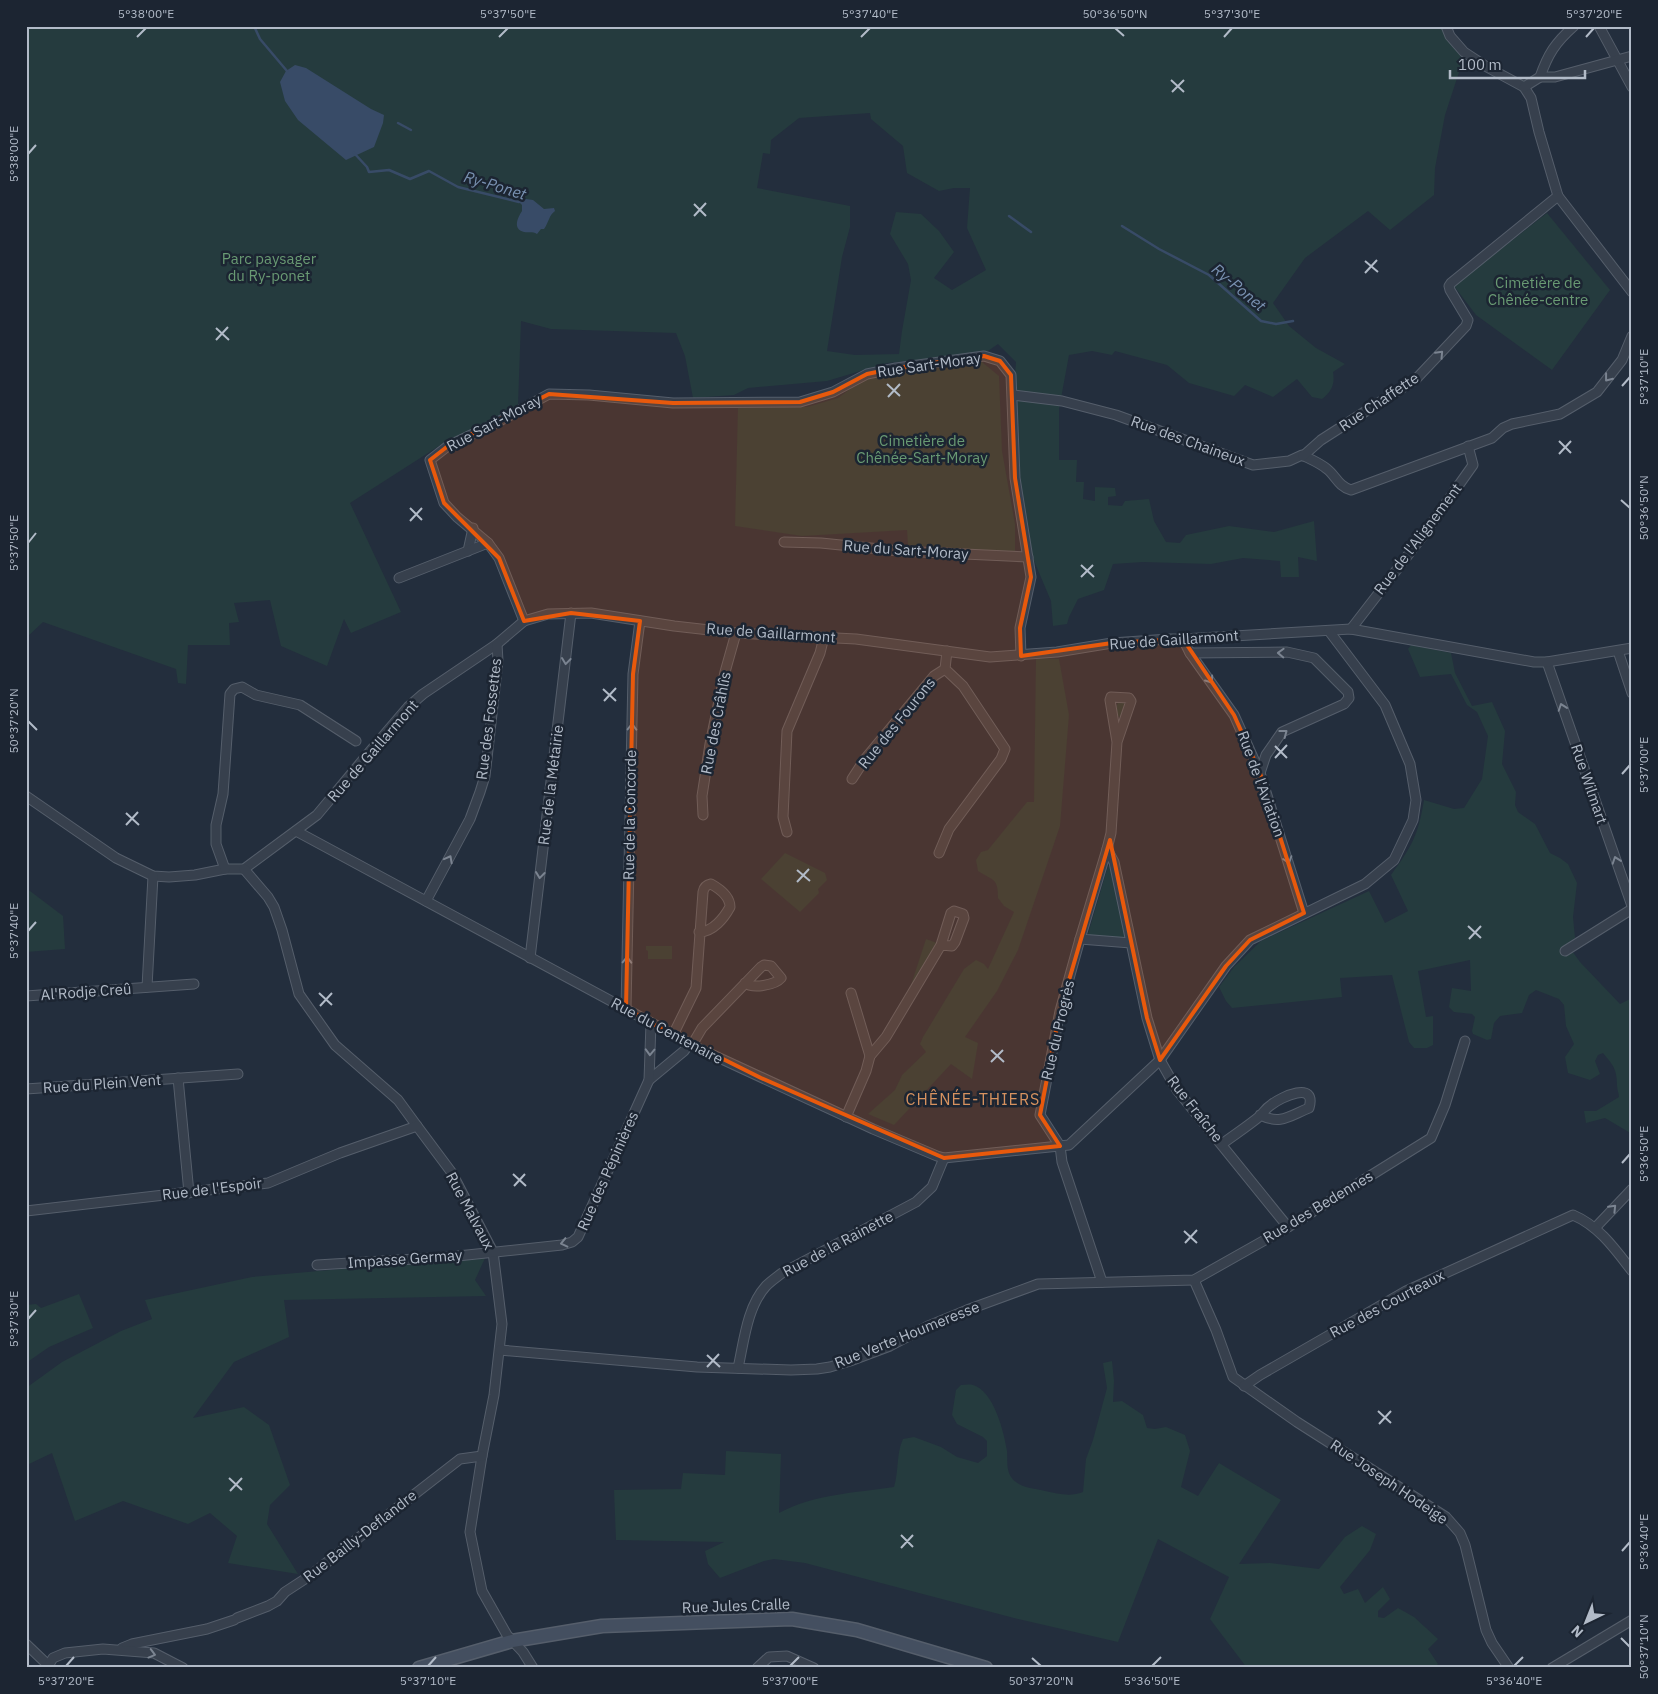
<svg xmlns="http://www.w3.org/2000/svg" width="1658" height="1694" font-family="'IBM Plex Sans',sans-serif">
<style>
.green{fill:#253b3e;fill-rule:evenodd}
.water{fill:#384b67}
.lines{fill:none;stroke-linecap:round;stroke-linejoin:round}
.stream{stroke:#384b67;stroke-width:2.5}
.street-casing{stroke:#555e6b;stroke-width:11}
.secondary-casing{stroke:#555e6b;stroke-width:15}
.street{stroke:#37404d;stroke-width:9}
.secondary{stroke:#444f60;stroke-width:12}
.oneway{stroke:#7b8491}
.marked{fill:#e8590c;fill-opacity:0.2;stroke:#e8590c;stroke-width:4;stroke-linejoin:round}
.ticks{fill:none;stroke:#b2bbc8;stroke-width:2}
.labels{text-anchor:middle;stroke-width:5;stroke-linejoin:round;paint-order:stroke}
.park-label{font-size:15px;fill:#699a73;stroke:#1c2532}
.street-label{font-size:15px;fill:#b2bbc8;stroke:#1c2532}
.water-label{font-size:16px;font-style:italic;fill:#7991b1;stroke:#1c2532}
.neighbourhood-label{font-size:16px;letter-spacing:1px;fill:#d7925f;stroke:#1c2532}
.neatline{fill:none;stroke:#b2bbc8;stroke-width:2}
.ticks-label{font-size:12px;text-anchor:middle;fill:#b2bbc8}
</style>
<rect width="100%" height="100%" fill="#232e3d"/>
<g class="green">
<path d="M26,26h1416l21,34 -18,55 -10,53 -1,27 -44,35 -22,-19 -63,47 -32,45 16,23 27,22 29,16 -12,8c2,12 -1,19 -11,27l-10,-2 -15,-18 -24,18 -28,-12 -11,11 -45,-13 -22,-18 -52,-14 -3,4 -20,-4 -23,4 -10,54v51h18l-1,22h8l-1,17 12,2v-14l20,1 1,8 -8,1v8l14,1 3,-5 24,-2 5,22 12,21 14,1 6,-8 43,-9 45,6 40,-11 3,40 -19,-4 1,20h-18l-1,-16 -37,-3 -32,6 -68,-2 -30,2 -9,26 -26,9 -9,18 -2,7 -14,2 -2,-25 -19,-45 -13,-80 -5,-88 2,-26 -18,-18 -13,9 -98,10 -60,18 -79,7 -14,7 -41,3 -8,-42 -9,-23 -125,-4 -30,-8 -3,84 -79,41 -89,57 51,109 -50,21 -7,-14 -17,47 -46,-20 -11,-46 -36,3 5,19 -10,1 1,22h-42l-2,39 -8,-1 -2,-14 -133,-47 -17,16zM870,113l1,6 32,27 4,27 32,18 15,-3h16l-3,40 19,42 -34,20 -18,-12 20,-26 -15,-21 -18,-17 -25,-2 -6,22 18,30 3,16 -9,51 -3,23 -44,1 -28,-4 15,-94 8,-30v-21l-93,-18 6,-35 7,1 1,-14 28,-22z"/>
<path d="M1547,213l63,77 -58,80 -76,-55 -22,-29z"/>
<path d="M982,362l17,14 3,75 13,73v28l-107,-7 -1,-15 -105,6 -67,-10 3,-119h69l31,-9 27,-20z"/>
<path d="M1411,645l40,8 4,20 17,33 20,-4 13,29 -3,33 14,28 -1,13 3,7 17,12 15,29 10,5 8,6 9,19 -4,34 2,21 -8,6 13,18 40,42 12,-6v136l-27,-16 -19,5 -2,-12h12l23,-14c0,-4 -2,-7 -2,-12 0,-16 -4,-20 -14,-32l-5,2 -3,6 5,13 -10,6 -22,-7 -3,-16 9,-13 -8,-18 -2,-21 -5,-6 -23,-9 -7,5 -7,18 -22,3 -6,7 -3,16 -4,1 -14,-6 -1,-3 3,-14 -3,-3 -18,-2 -5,-5 3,-19 19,3 -1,-31 -52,11 8,46 7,-1v29l-6,3h-13l-5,-6 -17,-67 -52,3 2,19 -110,11 -6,-7 -7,-14 15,-20 27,-26 108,-50 16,32 23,-12 -17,-36c21,-29 27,-39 33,-75l30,9 10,-1 18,-29 6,-43 -11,-24 -10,-7 -16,-31 -31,3 -12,-28z"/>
<path d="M1036,658l23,1 10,56 -9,111 -42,124 -21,41 -32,46 13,6 -6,36 -21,-15 -57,61 -26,-11 27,-24 7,-15 24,-23 -6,-8 3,-7 41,-68 12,-9 8,4 4,5 26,-57 -10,-6 -6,-8c0,-20 -4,-17 -20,-27l-2,-11 5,-8 7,-2 39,-48h7z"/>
<path d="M1120,701l3,1 3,3 -5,13 -4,-3c-1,-5 -2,-10 3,-14z"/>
<path d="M785,853l40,20 2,7 -9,9 1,4 -19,19 -39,-33z"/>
<path d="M1108,866h3l15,71 -2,2 -35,-3 -1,-2z"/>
<path d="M26,888l37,28 2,33 -39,3z"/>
<path d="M926,939l11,4 -25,44 -2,1z"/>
<path d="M646,946h26v13h-24v-8l-2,-1z"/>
<path d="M486,1256l-11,24 11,16 -202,4 5,37 -55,25 -41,56 51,-11 25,18 21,60 -20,20 -3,19 31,50 -70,-11 9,-27 -27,-23 -22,11 -65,-23 -48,20 -23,-68 -23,11 -3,-2v-74l36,-26 59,-31 31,-12 -7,-19 107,-23z"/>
<path d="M79,1294l14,34 -44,19 -23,16v-58l10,-1 5,4z"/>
<path d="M1112,1361l2,20 -1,21 9,-1 21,14 4,13 8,1 11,-2 19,8 5,16 -9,36 17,9 21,-33 62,37 -42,64 31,-1 49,6 26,-32 17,-11 14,8 -6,16 -30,37 4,7 14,-5 7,14 18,-16 7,12 -12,12v6l6,1 14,-10 16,9 24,22 -10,10 10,15 -4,4h-187l-37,-49 19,-42 -71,-38 -40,103 -104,-24 -209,-55 -31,-4 -10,2 -44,17 -12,-14 -3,-13 19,-9 -108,-2 -2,-50 67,-1 2,-16 42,2 1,-24 55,3 -2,59c35,-19 76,-20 115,-26 5,-16 2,-33 9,-48l11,-2 27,10 16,10 21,6 9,-7v-15l-4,-4 -26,-13 -5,-9 4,-25 5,-5c4,0 8,-1 12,0 21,6 31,47 34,66 1,11 -2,23 9,31 7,6 21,7 29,9 13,3 26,6 38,1l3,-33 7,-19 14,-52 -4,-25z"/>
</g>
<g class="water">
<path d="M295,65l11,3 65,41 13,6 -1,8 -9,24 -28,13 -48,-40 -13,-19 -5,-19 6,-11z"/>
<path d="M526,199l7,1 11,9 10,-1 1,3c-6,4 -6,11 -11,18h-3l-4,5c-5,-3 -8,-1 -13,-2 -12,-3 -6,-15 -2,-21v-6l-4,-4z"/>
</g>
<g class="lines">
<g class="stream">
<path d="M254,26l6,13 27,32"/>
<path d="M398,123l13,7"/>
<path d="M354,153l13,14 2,5 20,-2 21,9 19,-8 29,16 61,15"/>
<path d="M1009,216l22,16"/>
<path d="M1122,226l37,23 50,26 52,46 15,3 17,-3"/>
</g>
<defs>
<g id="street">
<path d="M1446,26l4,10 14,16 23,15 37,20 7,11 8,34 19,64 74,96"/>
<path d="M1599,26l33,61"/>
<path d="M1540,77h15l77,-21"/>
<path d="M1524,87l16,-10c8,-23 15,-34 34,-51"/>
<path d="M1013,395l49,6 54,14 137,50 36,-4 13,-6c8,4 18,8 25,14 9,7 11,17 24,21l141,-52 11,-10 9,-4 48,-10 37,-22 25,-32 10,-24"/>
<path d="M1303,456l18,-16 95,-61 50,-53 2,-6 -18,-30 -1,-4 2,-3 107,-87"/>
<path d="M784,542l37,1 79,8 128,6"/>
<path d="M468,551l5,-23"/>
<path d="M399,578l89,-35"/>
<path d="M524,621l-25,-63 -11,-15 -31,-26 -13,-14 -14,-43 18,-14 48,-23 53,-29 40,1 84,8 127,-1 33,-10 34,-18 29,-6 88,-12 16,5 11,14 4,103 16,99 -11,51 1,28"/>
<path d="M1351,629l71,-92 51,-72 -5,-19"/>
<path d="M1183,639l7,14 44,62 26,58 44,140"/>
<path d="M1618,651l14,42"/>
<path d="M1190,653l97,-1 27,6 34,34 1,6 -5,6 -62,28 -16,23 -6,18"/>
<path d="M1547,662l85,244"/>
<path d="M852,779l13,-20 69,-83 11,-7"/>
<path d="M26,796l90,62 37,18 16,1 26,-2 30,-6h19l73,-54 55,-66 36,-42 15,-13 74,-50 27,-23 24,-7 43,-1 83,13 62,7 120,6 134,18 67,-5 55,-9 57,-4h14l168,-10 183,33h13l85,-14"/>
<path d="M703,815l-1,-19 8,-52 15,-72 11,-39"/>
<path d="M296,831l404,218 173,80 64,27 7,2 125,-13 91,-85 66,-94 24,-26 115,-56 29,-24 19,-40 3,-20 -6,-36 -25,-59 -56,-74"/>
<path d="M787,832l-4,-15 4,-86 33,-78 4,-16"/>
<path d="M1107,849l4,-16 6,-91 -7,-42 1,-3 18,1 2,3 -14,41"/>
<path d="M939,853l10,-24 52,-70 4,-10 -42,-63 -18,-17 2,-18"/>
<path d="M225,869l-9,-25v-19l7,-31 7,-100 4,-5 8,-2 14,8 44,10 56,36"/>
<path d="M244,869l24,28 6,10 8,23 17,64 36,51 63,55 19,26 35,47 41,79 9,72 -8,71 -12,61 -12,76 12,59 25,44 16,17 10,16"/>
<path d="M426,901l44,-82 10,-27 5,-16 13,-115 -1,-17"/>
<path d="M1080,939l-20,72 -20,104 20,31 2,16 40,120"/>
<path d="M1131,943l-51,-4 27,-90 7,13 33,156 13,42 17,30 111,137"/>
<path d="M1565,951l67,-42"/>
<path d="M530,958l41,-345"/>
<path d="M147,987l6,-111"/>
<path d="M851,993l19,63"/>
<path d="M26,996l168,-12"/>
<path d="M626,1008l7,-334 7,-53"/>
<path d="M673,1035l23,-47 7,-96c1,-5 3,-7 8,-8 9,5 19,12 19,23 -6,11 -17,25 -31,25"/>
<path d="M692,1045l10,-17 59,-61 3,-2 7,1 10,12c-6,7 -28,11 -36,5"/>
<path d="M178,1078l11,115"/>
<path d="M649,1080l35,-29 5,-7"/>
<path d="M26,1089l212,-15"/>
<path d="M846,1117l20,-46 4,-15 16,-19 55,-92 11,1 3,-4 9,-24 -1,-4 -9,-3 -3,2 -10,32"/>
<path d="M1222,1144c12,-9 26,-18 38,-28 4,-4 6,-8 11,-11 10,-8 46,-25 38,3 -20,8 -28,17 -49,7"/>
<path d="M26,1211l242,-28 72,-30 77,-27"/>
<path d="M1595,1228l37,-39"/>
<path d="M317,1265l131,-8 114,-12 10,-3 6,-5 71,-157 2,-57"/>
<path d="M1194,1280l22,50 17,47 64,45 149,95 14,16 5,12 21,85 6,13 17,25"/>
<path d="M500,1350l197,17 94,3 26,-1 13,-2 20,-6 40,-15 38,-20 39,-16 71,-26 156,-4 94,-53 143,-89 14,-33 20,-64"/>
<path d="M738,1368c6,-27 9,-61 28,-82 5,-5 11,-9 16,-13l134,-71 16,-15 12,-29"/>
<path d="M1244,1386l16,-11 146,-84 167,-76c26,11 42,34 59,56"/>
<path d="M237,1618l31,-12 9,-5 8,-9 23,-15 152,-118 22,-3"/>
<path d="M26,1644l22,21"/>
<path d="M122,1648l10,-4 75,-15 27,-9"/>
<path d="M47,1668l6,-10 12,-5 38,-4 51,4 29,15"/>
<path d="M757,1668l12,-11 18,-1 27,12"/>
<path d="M1552,1668l80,-48"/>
</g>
<path id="secondary" d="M419,1668l93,-27 90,-15 190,-7 65,11 129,38"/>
</defs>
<use href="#street" class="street-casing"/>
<use href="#secondary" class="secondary-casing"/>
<use href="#street" class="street"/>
<use href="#secondary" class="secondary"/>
</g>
<defs><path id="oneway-chevron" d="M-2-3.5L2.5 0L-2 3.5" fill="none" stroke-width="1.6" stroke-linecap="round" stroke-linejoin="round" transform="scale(1.25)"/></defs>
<g class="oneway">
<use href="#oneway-chevron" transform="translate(1440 354) rotate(-47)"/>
<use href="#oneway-chevron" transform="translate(1608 378) rotate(128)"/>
<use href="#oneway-chevron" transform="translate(1281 653) rotate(-178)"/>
<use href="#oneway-chevron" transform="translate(566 661) rotate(97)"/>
<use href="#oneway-chevron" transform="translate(1210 680) rotate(55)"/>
<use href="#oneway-chevron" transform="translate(1562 707) rotate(-109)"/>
<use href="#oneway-chevron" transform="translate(632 727) rotate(-89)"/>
<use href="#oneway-chevron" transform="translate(1284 733) rotate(-37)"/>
<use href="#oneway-chevron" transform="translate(449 859) rotate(-62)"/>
<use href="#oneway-chevron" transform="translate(1288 860) rotate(72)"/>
<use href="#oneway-chevron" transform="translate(1616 860) rotate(-109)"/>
<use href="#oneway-chevron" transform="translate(540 875) rotate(97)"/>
<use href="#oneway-chevron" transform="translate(627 960) rotate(-88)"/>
<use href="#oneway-chevron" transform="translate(650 1052) rotate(92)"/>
<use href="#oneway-chevron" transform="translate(1613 1208) rotate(-46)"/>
<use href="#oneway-chevron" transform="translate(564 1243) rotate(167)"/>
<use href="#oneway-chevron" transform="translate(152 1654) rotate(15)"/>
</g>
<path class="marked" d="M984,356l16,5 11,14 4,103 16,99 -11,51 1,28 91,-13 71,-4 51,76 26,58 44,140 -54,27 -24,26 -66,94 -13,-42 -37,-178 -50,171 -20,104 20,31 -116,12 -183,-80 -110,-55 -25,-15 7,-334 7,-53 -69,-8 -47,8 -25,-63 -55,-55 -14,-43 18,-14 101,-52 124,9 127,-1 33,-10 34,-18 29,-6z"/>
<path class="ticks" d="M1115,28l9,8M137,37l9,-9M499,37l9,-9M861,37l9,-9M1224,37l8,-9M1586,37l8,-9M1171,80l13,12M1172,92l12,-12M28,154l8,-9M694,204l12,12M694,216l12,-13M1365,261l13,11M1365,273l12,-13M216,328l13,12M216,340l12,-13M887,384l13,12M1622,386l8,-9M888,397l12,-13M1559,441l12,12M1559,454l12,-13M1621,500l9,8M410,508l12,12M410,521l12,-13M28,543l8,-10M1081,565l13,12M1081,577l12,-12M603,689l13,12M604,701l12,-13M28,721l9,9M1275,746l12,12M1275,758l12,-13M1622,774l8,-9M126,813l13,12M126,825l12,-13M797,870l13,11M797,882l12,-13M1468,926l13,12M28,931l8,-9M1469,939l12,-13M319,993l13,12M320,1006l12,-13M991,1050l13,12M991,1062l12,-12M1622,1163l8,-9M513,1174l13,12M514,1186l11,-12M1184,1231l13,12M1185,1243l12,-13M28,1319l8,-9M707,1355l13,12M707,1367l12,-13M1378,1411l13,12M1379,1424l12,-13M229,1478l13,12M230,1491l12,-13M901,1535l12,12M901,1548l12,-13M1622,1551l8,-9M1621,1638l9,9M1032,1658l9,8M66,1666l8,-9M428,1666l8,-9M790,1666l9,-9M1152,1666l9,-9M1514,1666l9,-9"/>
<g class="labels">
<g class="park-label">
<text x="269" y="264">Parc paysager<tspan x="269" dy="17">du Ry-ponet</tspan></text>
<text x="1538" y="288">Cimetière de<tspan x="1538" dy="17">Chênée-centre</tspan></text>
<text x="922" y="446">Cimetière de<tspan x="922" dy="17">Chênée-Sart-Moray</tspan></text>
</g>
<g class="street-label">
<text transform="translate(929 365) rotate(-8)" y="5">Rue Sart-Moray</text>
<text transform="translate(1379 402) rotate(-34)" y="5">Rue Chaffette</text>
<text transform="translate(494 423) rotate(-28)" y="5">Rue Sart-Moray</text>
<text transform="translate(1188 441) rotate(20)" y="5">Rue des Chaineux</text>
<text transform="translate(1418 539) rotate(-53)" y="5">Rue de l'Alignement</text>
<text transform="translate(906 550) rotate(4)" y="5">Rue du Sart-Moray</text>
<text transform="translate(771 633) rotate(4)" y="5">Rue de Gaillarmont</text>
<text transform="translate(1174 640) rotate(-4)" y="5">Rue de Gaillarmont</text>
<text transform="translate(489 719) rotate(-83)" y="5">Rue des Fossettes</text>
<text transform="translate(716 723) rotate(-79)" y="5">Rue des Crâhlîs</text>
<text transform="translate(897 723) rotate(-51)" y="5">Rue des Fourons</text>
<text transform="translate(373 751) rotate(-49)" y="5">Rue de Gaillarmont</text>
<text transform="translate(1261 784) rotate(70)" y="5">Rue de l'Aviation</text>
<text transform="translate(1589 784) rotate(71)" y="5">Rue Wilmart</text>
<text transform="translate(551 785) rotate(-83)" y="5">Rue de la Métairie</text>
<text transform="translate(630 815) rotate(-89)" y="5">Rue de la Concorde</text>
<text transform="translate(86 992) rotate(-4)" y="5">Al'Rodje Creû</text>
<text transform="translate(1058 1030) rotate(-77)" y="5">Rue du Progrès</text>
<text transform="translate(667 1031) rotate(28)" y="5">Rue du Centenaire</text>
<text transform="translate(102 1084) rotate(-4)" y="5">Rue du Plein Vent</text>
<text transform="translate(1195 1109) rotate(52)" y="5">Rue Fraîche</text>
<text transform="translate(608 1171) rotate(-66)" y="5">Rue des Pépinières</text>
<text transform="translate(212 1189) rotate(-7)" y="5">Rue de l'Espoir</text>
<text transform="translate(1318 1207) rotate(-31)" y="5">Rue des Bedennes</text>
<text transform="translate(470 1211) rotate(62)" y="5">Rue Malvaux</text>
<text transform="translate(838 1244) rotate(-28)" y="5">Rue de la Rainette</text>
<text transform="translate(405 1259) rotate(-4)" y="5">Impasse Germay</text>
<text transform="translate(1387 1304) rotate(-28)" y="5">Rue des Courteaux</text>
<text transform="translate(907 1335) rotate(-22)" y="5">Rue Verte Houmeresse</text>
<text transform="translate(1389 1482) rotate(34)" y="5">Rue Joseph Hodeige</text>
<text transform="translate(360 1536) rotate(-38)" y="5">Rue Bailly-Deflandre</text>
<text transform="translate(736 1606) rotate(-2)" y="5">Rue Jules Cralle</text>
</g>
<g class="water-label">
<text transform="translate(495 185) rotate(17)" y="6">Ry-Ponet</text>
<text transform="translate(1239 287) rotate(40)" y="6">Ry-Ponet</text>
</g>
<g class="neighbourhood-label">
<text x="973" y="1105">CHÊNÉE-THIERS</text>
</g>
</g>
<rect width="1658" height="1694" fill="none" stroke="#1c2532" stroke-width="55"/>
<g transform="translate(1586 1622) rotate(223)" stroke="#1c2532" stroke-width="4" paint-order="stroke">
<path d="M0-4L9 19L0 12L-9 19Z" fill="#b2bbc8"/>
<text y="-8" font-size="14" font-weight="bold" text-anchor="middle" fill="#b2bbc8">N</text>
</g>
<path d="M1450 70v8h135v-8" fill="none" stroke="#b2bbc8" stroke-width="2.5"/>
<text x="1458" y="70" font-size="15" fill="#b2bbc8" stroke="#1c2532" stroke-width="4" paint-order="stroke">100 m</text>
<rect x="28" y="28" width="1602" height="1638" class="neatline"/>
<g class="ticks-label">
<text x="146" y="18">5°38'00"E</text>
<text x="508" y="18">5°37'50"E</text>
<text x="870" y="18">5°37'40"E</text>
<text x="1115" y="18">50°36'50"N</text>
<text x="1232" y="18">5°37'30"E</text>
<text x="1594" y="18">5°37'20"E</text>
<text transform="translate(14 154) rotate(-90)" y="4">5°38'00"E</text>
<text transform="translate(1644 377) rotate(-90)" y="4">5°37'10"E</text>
<text transform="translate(1644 508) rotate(-90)" y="4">50°36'50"N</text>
<text transform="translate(14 543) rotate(-90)" y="4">5°37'50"E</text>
<text transform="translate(14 721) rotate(-90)" y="4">50°37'20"N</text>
<text transform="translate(1644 765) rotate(-90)" y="4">5°37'00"E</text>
<text transform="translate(14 931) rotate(-90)" y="4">5°37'40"E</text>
<text transform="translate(1644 1154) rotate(-90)" y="4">5°36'50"E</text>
<text transform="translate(14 1319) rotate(-90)" y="4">5°37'30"E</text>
<text transform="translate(1644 1542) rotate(-90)" y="4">5°36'40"E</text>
<text transform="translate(1644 1647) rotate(-90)" y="4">50°37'10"N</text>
<text x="66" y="1685">5°37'20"E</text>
<text x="428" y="1685">5°37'10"E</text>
<text x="790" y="1685">5°37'00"E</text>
<text x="1041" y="1685">50°37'20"N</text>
<text x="1152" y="1685">5°36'50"E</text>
<text x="1514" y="1685">5°36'40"E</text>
</g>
</svg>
